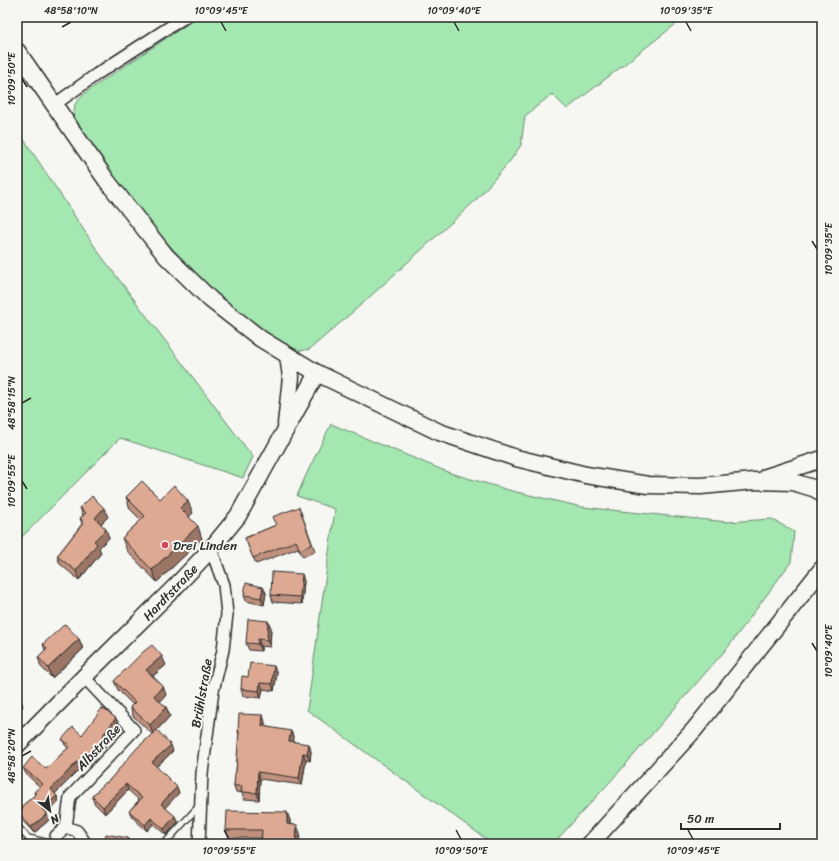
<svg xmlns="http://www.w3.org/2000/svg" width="839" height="861" font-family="Sriracha,sans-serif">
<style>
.green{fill:#a4e7b1;stroke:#68896e}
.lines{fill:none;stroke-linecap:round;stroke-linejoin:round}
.lane-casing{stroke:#2b2b2b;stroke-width:8}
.street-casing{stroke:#2b2b2b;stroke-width:14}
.secondary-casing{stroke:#2b2b2b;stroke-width:19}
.lane{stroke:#f6f6f2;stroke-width:5.5}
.street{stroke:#f6f6f2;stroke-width:11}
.secondary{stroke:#f6f6f2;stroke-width:16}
.wall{fill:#bf917e;stroke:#2b2b2b}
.shaded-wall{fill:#9b7666;stroke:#2b2b2b}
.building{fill:#dea992;stroke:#2b2b2b}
.ticks{fill:none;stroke:#2b2b2b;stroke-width:1.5}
.poi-dot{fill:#d1495b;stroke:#f6f6f2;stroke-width:1.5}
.labels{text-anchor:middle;stroke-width:4;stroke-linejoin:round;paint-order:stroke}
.poi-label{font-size:13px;fill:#2b2b2b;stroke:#f6f6f2;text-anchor:start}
.street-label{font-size:13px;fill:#2b2b2b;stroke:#f6f6f2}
.neatline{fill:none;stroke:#2b2b2b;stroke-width:1.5}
.ticks-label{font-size:10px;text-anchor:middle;fill:#2b2b2b}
</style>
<rect width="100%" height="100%" fill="#f6f6f2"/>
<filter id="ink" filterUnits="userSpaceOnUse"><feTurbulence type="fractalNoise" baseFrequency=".025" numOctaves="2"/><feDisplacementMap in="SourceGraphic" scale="8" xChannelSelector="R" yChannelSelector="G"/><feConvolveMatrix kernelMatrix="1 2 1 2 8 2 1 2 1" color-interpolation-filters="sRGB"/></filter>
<g filter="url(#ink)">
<g class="green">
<path d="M198,17h487l-118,92 -15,-15 -27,22 -4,29 -11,16 -35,40 -112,102 -53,46 -11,2 -29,-16 -56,-43 -43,-45 -41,-49 -57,-78 2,-16 11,-12z"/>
<path d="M23,138l76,115 154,204 -10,21 -123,-40 -103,104v-399z"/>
<path d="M331,424l119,49 62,18 70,16 145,15 45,-3 22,13 -3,30 -62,84 -110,126 -66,72h-60l-186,-134 28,-201 -38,-13 9,-21z"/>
</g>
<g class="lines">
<defs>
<g id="lane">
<path d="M17,826l11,12 26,6"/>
<path d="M164,844l35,-38"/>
</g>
<g id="street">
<path d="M54,105l43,-31 88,-57"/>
<path d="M66,827l11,4 7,10 -1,3"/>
<path d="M55,844l1,-8 10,-9 4,-30 64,-67 -50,-53"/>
<path d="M199,844l3,-71 11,-82 10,-41 4,-36 -3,-29 -13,-36"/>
</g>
<g id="secondary">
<path d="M17,51l90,130 59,75 45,44 50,39 56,34 122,59 77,26 70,17 62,10 53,1 53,-5 39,1 23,7 6,5"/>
<path d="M286,424l5,-47 -3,-21"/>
<path d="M766,477l56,-18"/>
<path d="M17,745l67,-68 90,-89 37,-39 27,-33 79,-143"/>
<path d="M590,844l104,-114 128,-161"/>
</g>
</defs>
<use href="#lane" class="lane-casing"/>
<use href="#street" class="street-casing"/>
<use href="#secondary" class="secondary-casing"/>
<use href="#lane" class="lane"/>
<use href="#street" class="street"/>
<use href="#secondary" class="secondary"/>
</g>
<g class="wall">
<path d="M126,497l34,2 33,14 -4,4 13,22 -45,43 -30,-31 -5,-13 19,-18 -11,-11z"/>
<path d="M299,507l16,44 -12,6 -5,-9 -42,16 -11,-26 31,-13z"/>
<path d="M80,508l28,9 -7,7 8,14 -10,10 2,5 -22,27 -19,-16 -3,-8 25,-32 -2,-6 3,-3z"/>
<path d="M304,581l-2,23 -29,-2 -2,-7z"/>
<path d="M263,587l3,6 -2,12 -18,-4 -2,-6z"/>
<path d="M268,621l3,7 -1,19 -9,-1v5l-12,-1 -3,-7z"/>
<path d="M79,639l4,10 -31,29 -11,-11 -3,-10 7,-7 -2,-6z"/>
<path d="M166,665l-13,11 13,19 -6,7 6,5 4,9 -13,14 16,21 -17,16 21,20 2,6 -14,14 13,15 -12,13 -13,-11 -6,7 -15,-14 -3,-6 10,-11 -11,-10 -23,24 -11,-11 -2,-7 15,-13 30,-34 15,-15 -19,-18 -3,-9 3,-2 -15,-15 -4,-9z"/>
<path d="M277,673l-3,18 -11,-2 -2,9 -18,-2 -2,-7 7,-12z"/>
<path d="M265,722v4l29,12 -1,3 18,10 -1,10 -4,-1 -4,25 -42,-6 -1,21 -15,-1 -2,-6 -6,-1 -2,-6 2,-14 3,-37 -1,-4z"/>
<path d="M118,724l-12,16 2,4 -21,22 -2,-2 -30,30 2,2 2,6 -13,11 3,7 -15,13 -14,-15 -2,-6 4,-4v-2l13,-11 -1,-3 6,-5 -14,-13 -3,-6 23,1 22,-21 -3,-3 -3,-6 20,-4z"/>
<path d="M290,820v4l10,9 -1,11h-38v-6h-32l-3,-8z"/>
</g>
<g class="shaded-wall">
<path d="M188,501l5,12 -8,8 -5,-13z"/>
<path d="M104,508l4,9 -10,10 -3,-9z"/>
<path d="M198,526l4,13 -45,43 -5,-12z"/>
<path d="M106,529l3,9 -10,10 2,5 -22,27 -3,-9 18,-30z"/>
<path d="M302,574l2,7 -2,23 -2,-7z"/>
<path d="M263,587l3,6 -2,12 -3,-7z"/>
<path d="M268,621l3,7 -1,19 -3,-7z"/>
<path d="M79,639l4,10 -31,29 -4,-10z"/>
<path d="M258,639l3,7v5l-3,-7z"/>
<path d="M162,656l4,9 -17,14 -3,-9z"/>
<path d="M274,666l3,7 -3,18 -2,-7z"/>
<path d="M260,683l3,6 -2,9 -2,-7z"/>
<path d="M163,686l3,9 -9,10 -3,-9z"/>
<path d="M21,700l2,6 -6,8v-10z"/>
<path d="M166,707l4,9 -17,18 -3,-9z"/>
<path d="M263,715l2,7 -1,11 -2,-7z"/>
<path d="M116,718l2,6 -12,16 2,4 -21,22 -2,-6z"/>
<path d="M291,731l3,7 -2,10 -3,-7z"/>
<path d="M309,744l2,7 -1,10 -3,-7z"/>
<path d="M171,745l2,6 -19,18 -2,-7z"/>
<path d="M303,753l3,7 -4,25 -3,-7z"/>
<path d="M82,757l3,7 -32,32 -2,-7z"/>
<path d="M258,772l2,7 -1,21 -2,-7z"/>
<path d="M126,784l2,6 -23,24 -2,-7z"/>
<path d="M177,787l2,6 -16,17 -2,-6z"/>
<path d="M57,796l2,6 -15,13 -2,-6z"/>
<path d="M287,812l3,8v12l-3,-8z"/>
<path d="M47,814l2,6 -15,13 -3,-6z"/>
<path d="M175,816l3,6 -12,13 -2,-6z"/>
<path d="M151,818l2,6 -6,7 -2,-6z"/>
<path d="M297,825l3,8 -1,11h-3z"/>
<path d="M128,838l2,6h-3z"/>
</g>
<g class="building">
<path d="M142,481l18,18 14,-14 14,16 -8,7 18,18 -46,44 -30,-32 23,-22 -19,-19z"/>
<path d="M92,496l12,12 -9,10 11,11 -12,12 3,3 -21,27 -19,-15 27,-34 -4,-4 6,-5 -6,-5z"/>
<path d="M299,507l13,37 -12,6 -4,-9 -43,17 -8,-20 31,-13 -4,-8z"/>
<path d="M272,572l30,2 -2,23 -29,-2z"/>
<path d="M246,583l17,4 -2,11 -17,-3z"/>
<path d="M248,619l20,2 -1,19 -9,-1v5l-12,-1z"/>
<path d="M65,624l14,15 -31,29 -10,-11 9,-9 -4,-4z"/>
<path d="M152,645l10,11 -16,14 17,16 -9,10 12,11 -16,18 -20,-18 5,-5 -21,-21 29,-29z"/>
<path d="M250,663l24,3 -2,18 -12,-1 -1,8 -18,-2 1,-13 6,1z"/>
<path d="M17,697l4,3 -4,4z"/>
<path d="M102,708l14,10 -13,17 3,3 -21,22 -3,-3 -31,32 6,7 -15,13 5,5 -16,13 -13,-15 5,-4 -1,-2 14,-12 -2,-2 9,-8 -20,-16 9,-11 14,12 24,-23 -8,-7 11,-12 9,8z"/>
<path d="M239,714l24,1 -1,11 29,5 -2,10 20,3 -2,10 -4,-1 -4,25 -41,-6 -1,21 -16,-1 1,-6h-8l1,-14h1l3,-41h-1z"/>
<path d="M157,730l14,15 -19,17 25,25 -16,17 14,12 -11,13 -13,-11 -6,7 -16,-14 13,-13 -16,-14 -23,23 -11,-11 14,-14 1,1 30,-35z"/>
<path d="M227,811l60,1v12l10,1 -1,19h-35l1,-14h-36z"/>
<path d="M106,834l22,4 -1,6h-23z"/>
</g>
</g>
<path class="ticks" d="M221,22l5,9M454,22l5,9M686,22l5,9M62,27l9,-5M22,79l5,8M812,241l5,8M22,403l9,-5M22,481l5,8M812,643l5,8M22,756l9,-5M224,830l5,9M456,830l5,9M688,830l5,9"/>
<circle class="poi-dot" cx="165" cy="545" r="4"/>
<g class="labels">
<g class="poi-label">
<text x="173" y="550">Drei Linden</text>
</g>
<g class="street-label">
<text transform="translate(170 592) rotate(-46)" y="5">Hardtstraße</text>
<text transform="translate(201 693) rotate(-80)" y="5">Brühlstraße</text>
<text transform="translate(98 747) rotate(-47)" y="5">Albstraße</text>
</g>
</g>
<rect width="839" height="861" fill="none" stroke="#f6f6f2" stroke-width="44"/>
<g transform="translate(50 811) rotate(150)" stroke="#f6f6f2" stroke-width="3" paint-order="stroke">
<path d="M0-3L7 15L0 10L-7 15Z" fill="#2b2b2b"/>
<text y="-6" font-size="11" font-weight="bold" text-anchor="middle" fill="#2b2b2b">N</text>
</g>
<path d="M681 823v6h99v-6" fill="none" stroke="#2b2b2b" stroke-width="2"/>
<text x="687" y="823" font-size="12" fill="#2b2b2b" stroke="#f6f6f2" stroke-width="3" paint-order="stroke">50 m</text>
<rect x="22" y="22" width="795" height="817" class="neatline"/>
<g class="ticks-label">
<text x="71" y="14">48°58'10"N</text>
<text x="221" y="14">10°09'45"E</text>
<text x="454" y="14">10°09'40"E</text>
<text x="686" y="14">10°09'35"E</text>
<text transform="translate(11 79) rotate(-90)" y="4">10°09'50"E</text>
<text transform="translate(828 249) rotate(-90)" y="4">10°09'35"E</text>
<text transform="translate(11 403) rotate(-90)" y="4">48°58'15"N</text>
<text transform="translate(11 481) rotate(-90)" y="4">10°09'55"E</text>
<text transform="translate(828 651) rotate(-90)" y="4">10°09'40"E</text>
<text transform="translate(11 756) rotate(-90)" y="4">48°58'20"N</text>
<text x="229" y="854">10°09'55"E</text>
<text x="461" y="854">10°09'50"E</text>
<text x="693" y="854">10°09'45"E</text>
</g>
</svg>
